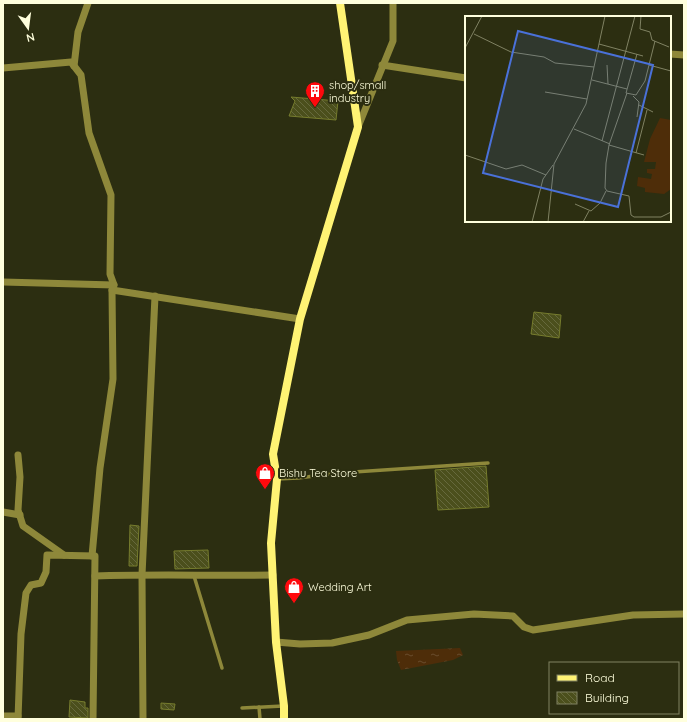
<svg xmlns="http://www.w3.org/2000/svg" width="687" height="722" font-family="Quicksand,sans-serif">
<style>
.water{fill:url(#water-ripples)}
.building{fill:url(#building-back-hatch);stroke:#767c2d}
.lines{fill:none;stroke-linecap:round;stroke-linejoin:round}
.lane{stroke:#8e883a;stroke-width:3.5}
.street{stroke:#8e883a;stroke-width:7}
.secondary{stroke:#fff374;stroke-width:8}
.labels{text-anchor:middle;stroke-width:4;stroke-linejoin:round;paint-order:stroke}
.poi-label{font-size:11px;fill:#ffd;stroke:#2c2e11;text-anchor:start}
.inset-road{fill:none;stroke:#808263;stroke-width:1}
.view{fill:#4a71d9;fill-opacity:0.15;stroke:#4a71d9;stroke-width:2}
.inset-edge{fill:none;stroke:#ffd;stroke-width:2}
</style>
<defs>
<pattern id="water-ripples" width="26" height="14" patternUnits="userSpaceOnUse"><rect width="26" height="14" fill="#4e2d09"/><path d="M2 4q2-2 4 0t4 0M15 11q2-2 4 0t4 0" fill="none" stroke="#694c2c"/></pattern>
<pattern id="building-back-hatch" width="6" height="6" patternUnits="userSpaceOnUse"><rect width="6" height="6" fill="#4b4f1c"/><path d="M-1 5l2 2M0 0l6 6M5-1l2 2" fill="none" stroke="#66693d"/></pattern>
</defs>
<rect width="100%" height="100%" fill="#2c2e11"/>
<path class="water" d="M460,648l3,7 -10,5 -52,10 -4,-10 -1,-9z"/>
<g class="building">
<path d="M291,97l47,4 -2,19 -47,-4 6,-15z"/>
<path d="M534,312l27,3 -2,23 -28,-4z"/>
<path d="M486,466l3,41 -51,3 -3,-40z"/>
<path d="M130,525l9,1 -2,40h-8z"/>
<path d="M208,550l1,18 -34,1 -1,-18z"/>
<path d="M70,700l15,2v6h3v10l-19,-1z"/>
<path d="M161,703l14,1 -1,6 -13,-1z"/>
</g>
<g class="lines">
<g class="lane">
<path d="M277,479l21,-1 41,-5 149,-10"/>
<path d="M194,576l28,92"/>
<path d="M259,707l1,12"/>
<path d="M242,708l41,-2"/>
</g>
<g class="street">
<path d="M670,54l14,1"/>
<path d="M382,65l84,13"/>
<path d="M74,66l4,-34 10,-29"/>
<path d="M3,68l68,-6 10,13 8,58 22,62 -1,79 4,11 -2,5 1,89 -13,89 -8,88"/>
<path d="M358,127l35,-86v-38"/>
<path d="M3,282l111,3"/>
<path d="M112,290l188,29"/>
<path d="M18,455l2,22 -2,33 5,16 41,29"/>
<path d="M3,512l17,3"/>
<path d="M95,576c60,-2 119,0 178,-1"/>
<path d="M276,642l24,2 32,-1 37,-8 38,-15 67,-6 39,2 11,11 9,3 100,-15 51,-1"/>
<path d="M3,716h15"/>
<path d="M18,719l3,-85 5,-41 5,-8 10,-2 5,-11 1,-17 48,1 -2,163"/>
<path d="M143,719l-1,-144 13,-279"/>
</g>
<path class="secondary" d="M284,719v-13l-8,-64 -5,-99 6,-64 -4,-25 27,-135 58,-192 -18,-124"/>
</g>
<defs>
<symbol id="building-pin" viewBox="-11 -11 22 30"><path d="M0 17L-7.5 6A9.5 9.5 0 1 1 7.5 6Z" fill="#ff090d" stroke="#2c2e11"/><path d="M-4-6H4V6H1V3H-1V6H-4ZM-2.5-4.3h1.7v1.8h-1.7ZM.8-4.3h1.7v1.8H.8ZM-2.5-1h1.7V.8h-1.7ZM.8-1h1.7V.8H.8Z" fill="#fff"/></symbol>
<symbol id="shop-pin" viewBox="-11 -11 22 30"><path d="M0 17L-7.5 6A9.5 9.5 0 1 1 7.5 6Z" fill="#ff090d" stroke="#2c2e11"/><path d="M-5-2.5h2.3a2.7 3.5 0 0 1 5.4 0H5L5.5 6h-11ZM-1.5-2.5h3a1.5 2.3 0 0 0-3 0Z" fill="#fff"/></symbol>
</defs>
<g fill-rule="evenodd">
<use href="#building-pin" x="304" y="80" width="22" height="30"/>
<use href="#shop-pin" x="254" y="462" width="22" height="30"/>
<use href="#shop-pin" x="283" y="576" width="22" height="30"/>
</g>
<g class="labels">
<g class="poi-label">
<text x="329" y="89">shop/small<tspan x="329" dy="13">industry</tspan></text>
<text x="279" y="477">Bishu Tea Store</text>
<text x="308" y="591">Wedding Art</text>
</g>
</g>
<g transform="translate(465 16)">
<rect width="206" height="206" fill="#2c2e11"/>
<path d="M195,102l11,2v69l-7,5 -19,-2v-4l-8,-2 1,-9 13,2 1,-5 -5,-1v-4h8l1,-7h-12l6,-23z" fill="#4e2d09"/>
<path class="inset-road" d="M176,0l-1,13 10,3 2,8 17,7M9,18l37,18 33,5 11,6 39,4M134,28l44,12M0,32l17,-32M172,38l-11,39 10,2 9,-14 10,-40M142,49l1,19M184,49l22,6M127,64l35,9M80,76l42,7M162,77l-18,52 -3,18 -1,25 2,3 22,5 2,19 3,2h27l10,-5M168,80l6,6 -2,15M174,89l14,7M109,113l36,15M137,125l33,-125M144,129l35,10M171,137l11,-43M0,139l41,14 16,-4 24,10M110,188l16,7 9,-8 6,-12M67,206l11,-43 10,-14M83,206l6,-58 32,-60 19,-88M118,206l6,-11"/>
<path class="view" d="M53,15l135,34 -35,142 -135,-34z"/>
<rect width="206" height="206" class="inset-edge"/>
</g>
<rect width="687" height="722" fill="none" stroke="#ffffdd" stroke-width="8"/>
<rect x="549" y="662" width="130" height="52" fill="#2c2e11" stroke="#808263"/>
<rect x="557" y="675" width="20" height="6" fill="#fff374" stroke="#808263"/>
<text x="585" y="682" font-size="12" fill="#ffffdd">Road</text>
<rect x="557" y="692" width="20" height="12" fill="url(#building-back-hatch)" stroke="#808263"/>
<text x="585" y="702" font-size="12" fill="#ffffdd">Building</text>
<g transform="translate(28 28) rotate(166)" stroke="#2c2e11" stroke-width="3" paint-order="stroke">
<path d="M0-3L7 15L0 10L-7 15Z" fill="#ffffdd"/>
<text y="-6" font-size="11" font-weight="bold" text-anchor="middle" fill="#ffffdd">N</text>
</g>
</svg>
